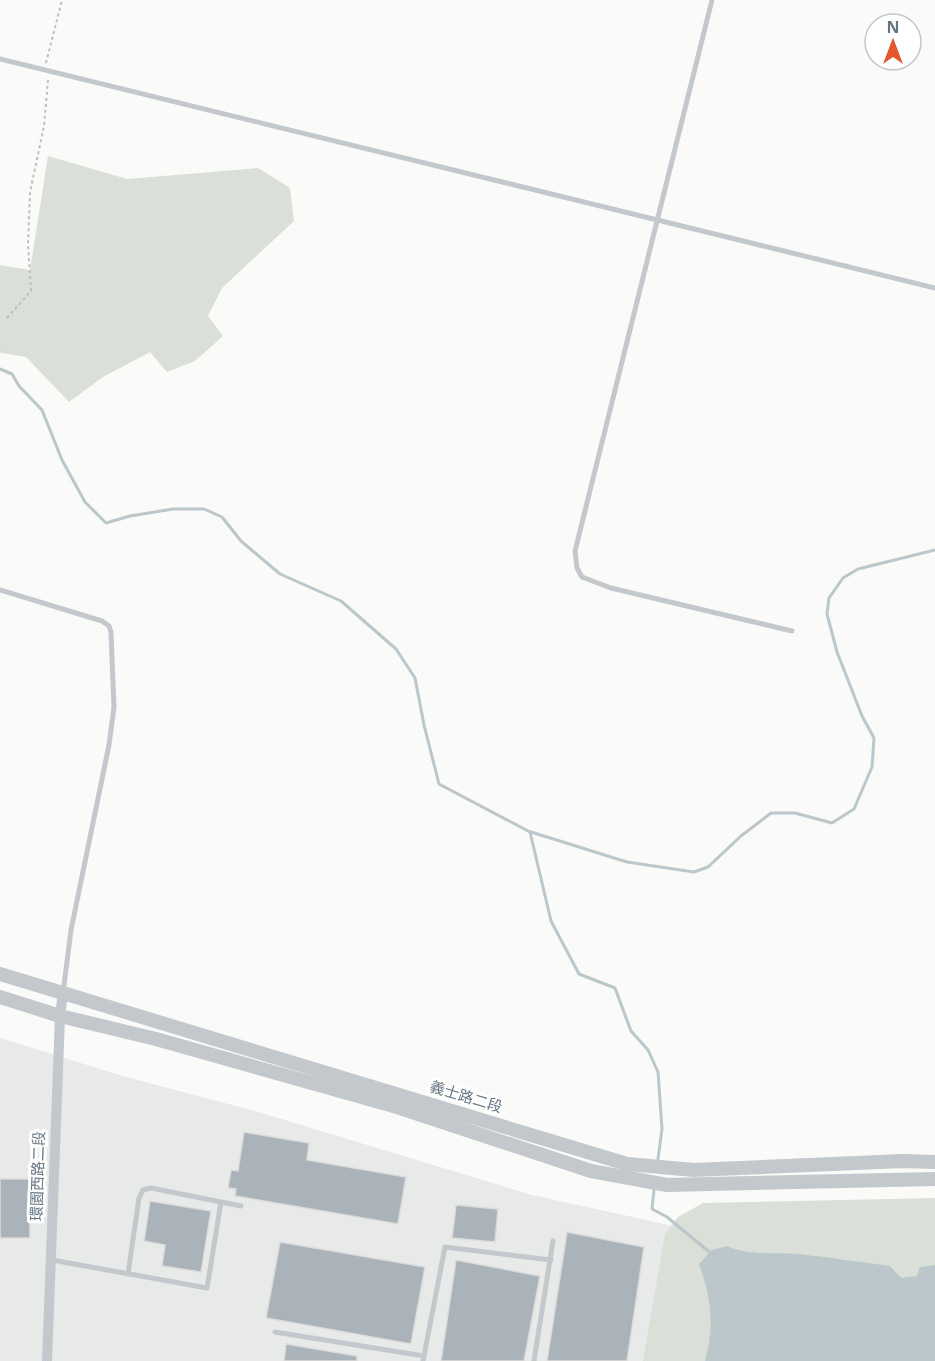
<svg xmlns="http://www.w3.org/2000/svg" width="935" height="1361" font-family="'Noto Sans','Noto Sans TC',sans-serif">
<style>
.built{fill:#e8e9e9}
.green{fill:#dadfd7}
.water{fill:#bbc7cb}
.lines{fill:none;stroke-linecap:round;stroke-linejoin:round}
.stream{stroke:#bbc7cb;stroke-width:3}
.building{fill:#aab3b9;stroke:#dcdcda;stroke-width:1.5}
.path{stroke:#bbbfc2;stroke-width:2;stroke-dasharray:3 3;stroke-linecap:butt}
.service{stroke:#c3c8cc;stroke-width:5}
.minor{stroke:#c3c8cc;stroke-width:10}
.tertiary{stroke:#c3c8cc;stroke-width:14}
.labels{text-anchor:middle;stroke-width:6;stroke-linejoin:round;paint-order:stroke}
.street-label{font-size:15px;fill:#657683;stroke:#fff}
</style>
<rect width="100%" height="100%" fill="#fafaf8"/>
<path class="built" d="M0,1038l126,39 129,34 277,84 155,34 248,132h-935z"/>
<g class="green">
<path d="M48,156l79,23 131,-11 32,20 4,33 -72,67 -14,28 15,20 -28,25 -28,11 -17,-20 -47,25 -34,25 -43,-45 -25,-4 -1,-2v-86l30,5z"/>
<path d="M935,1198v163h-292l22,-127 13,-17 25,-14z"/>
</g>
<path class="water" d="M727,1246c22,10 47,6 70,8 31,3 62,8 93,12l11,12 16,-2 3,-9 15,-2v96h-230c10,-34 6,-65 -6,-97l13,-14z"/>
<g class="lines">
<g class="stream">
<path d="M0,369l12,5 7,12 23,24 20,50 23,42 21,21 24,-7 43,-7h31l18,8 19,24 39,33 61,27 55,48 19,29 9,47 15,59 91,48 21,89 28,53 36,14 16,43 17,19 10,22 4,57 -4,30"/>
<path d="M531,832l96,30 67,10 14,-5 33,-31 30,-23h24l37,10 22,-14 18,-42 2,-29 -12,-22 -25,-64 -10,-38 2,-16 14,-20 15,-9 77,-19"/>
<path d="M654,1190l-2,19 15,8 46,38"/>
</g>
</g>
<g class="building">
<path d="M244,1132l65,11 -2,17 99,17 -8,47 -163,-28 1,-7 -8,-1 3,-18 7,1z"/>
<path d="M0,1179h29l1,59h-30z"/>
<path d="M150,1201l61,10 -10,61 -39,-6 3,-21 -21,-4z"/>
<path d="M456,1205l42,4 -3,33 -43,-4z"/>
<path d="M567,1232l77,15 -17,114h-80z"/>
<path d="M280,1242l145,25 -14,77 -145,-26z"/>
<path d="M456,1260l84,16 -16,85h-83z"/>
<path d="M286,1344l71,12v5h-73z"/>
</g>
<g class="lines">
<g class="path">
<path d="M46,63l16,-63"/>
<path d="M7,318l24,-27 -3,-47 2,-52 14,-66 4,-46"/>
</g>
<g class="service">
<path d="M712,0l-137,551 2,17 5,9 29,11 181,43"/>
<path d="M0,59l935,229"/>
<path d="M0,590l102,31 7,5 2,6 3,75 -5,38 -38,185 -8,63"/>
<path d="M52,1260l155,28 14,-86"/>
<path d="M128,1274l11,-76 4,-8 8,-2 90,18"/>
<path d="M275,1332l149,24"/>
<path d="M423,1361l22,-114 106,13"/>
<path d="M534,1361l19,-120"/>
</g>
<path class="minor" d="M47,1361l13,-345 3,-23"/>
<g class="tertiary">
<path d="M0,974l627,190 67,6 209,-9 32,1"/>
<path d="M0,997l60,19 96,23 241,68 194,64 76,14 268,-6"/>
</g>
</g>
<g class="labels">
<g class="street-label">
<text transform="translate(466 1097) rotate(17)" y="5">義士路二段</text>
<text transform="translate(38 1176) rotate(-88)" y="5">環園西路二段</text>
</g>
</g>
<g transform="translate(893 42)"><circle r="28" fill="#ffffff" stroke="#c1c8cd" stroke-width="1.5"/>
<path d="M0-4.5L10 22L0 15L-10 22Z" fill="#e4572e"/>
<text y="-9" font-size="16" font-weight="bold" text-anchor="middle" fill="#657683">N</text>
</g>
</svg>
